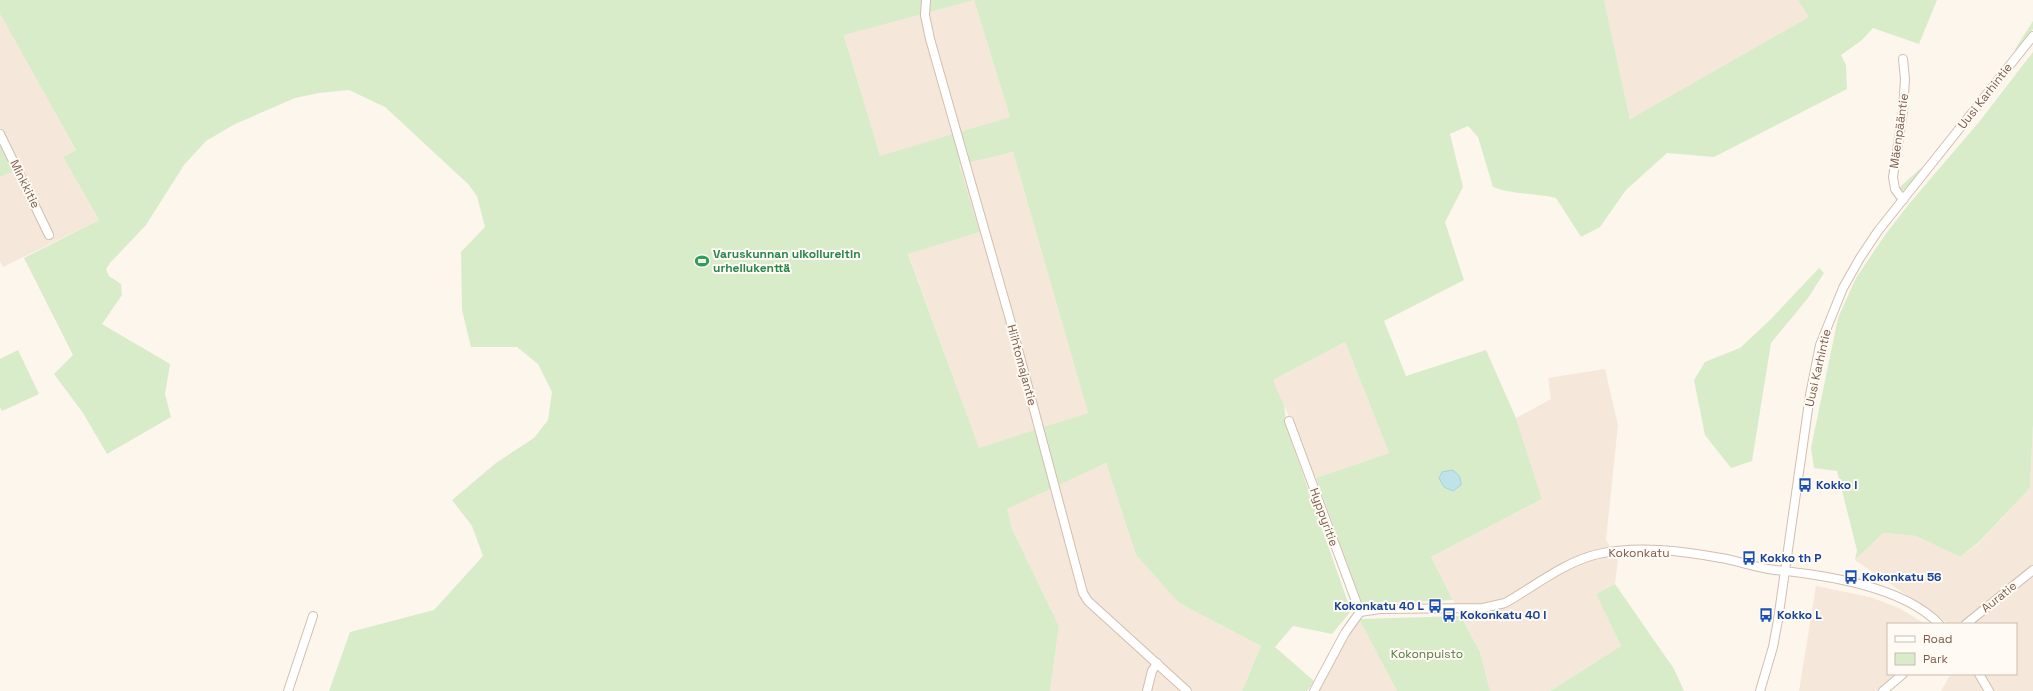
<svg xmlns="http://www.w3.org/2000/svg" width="2033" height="691" font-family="'Space Grotesk',sans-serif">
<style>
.residential{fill:#f5e8da}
.green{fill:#d8ecc9;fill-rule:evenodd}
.water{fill:#bfe3e8;stroke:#a5d3da}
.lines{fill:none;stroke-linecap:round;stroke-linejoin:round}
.minor-casing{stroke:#d1beb0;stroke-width:10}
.minor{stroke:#fff;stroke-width:8}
.labels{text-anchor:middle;stroke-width:4;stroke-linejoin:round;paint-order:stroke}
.street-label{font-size:12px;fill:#7a5c4d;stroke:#fffaf3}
.leisure-label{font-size:12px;font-weight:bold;fill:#27864d;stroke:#fffaf3;text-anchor:start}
.transit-label{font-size:12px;font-weight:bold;fill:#164399;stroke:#fffaf3;text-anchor:start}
.park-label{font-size:12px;fill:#537a41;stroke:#fffaf3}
</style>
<rect width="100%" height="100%" fill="#fdf6ec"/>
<g class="residential">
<path d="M974,0l36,117 -130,40 -36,-123z"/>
<path d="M1604,0h236l-210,119z"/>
<path d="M0,14l76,136 -13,7 36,63 -96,47 -3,-6v-84l14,-7 -14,-28z"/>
<path d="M1013,152l75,261 -109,36 -71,-196 72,-21 -21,-67z"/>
<path d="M1345,342l44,111 -73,25 -43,-98z"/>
<path d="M1605,369l13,56 -12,115 12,19 -3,25 -19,10 25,52 -71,45h-60l-10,-39 -49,-95 111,-58 -26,-81 35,-19 -3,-21z"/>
<path d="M2033,424v267h-92l8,-14 6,-3h61v-50h-67l-94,-64 28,-27 33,3 44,21 18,-13 52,-56z"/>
<path d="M1106,463l30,92 43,48 82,43 -19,45h-192l9,-65 -47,-97 -6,-21z"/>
<path d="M1816,586l54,11 29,11 26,16h-37v50h6l-11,17h-84z"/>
<path d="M1359,619l38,72h-83l27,-51z"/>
</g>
<g class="green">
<path d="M0,0h1604l26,119 179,-102 -11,-17h139l-18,44 -46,-16 -11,12 -21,15 5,10 1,24 -133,68 -47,-4 -41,37 -26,37 -19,10 -25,-39c-21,-5 -43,-3 -63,-11l-15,-50 -10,-11 -18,8 13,53 -18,35 19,58 -80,41 22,55 80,-26 30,68 26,81 -111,58 22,43 -91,4 -46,-126 73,-25 -44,-111 -72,38 11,25 3,24 64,182 -19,23 -39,-8 -18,21 39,34 -7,10h-65l19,-45 -82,-43 -43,-48 -30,-92 -99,46 5,20 47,97 -9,65h-721l21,-59 84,-22 49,-54 -11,-30 -20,-26 44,-37 38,-25 14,-18 4,-28 -14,-28 -21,-17h-46l-9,-37 -1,-58 24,-25 -8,-31 -9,-12 -83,-77 -36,-17 -30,3 -24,5 -60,26 -29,17 -22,24 -38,60 -36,38 -4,6 3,7 12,8 1,11 -20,29 68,40 -5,30 6,23 -64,37 -24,-41 -29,-39 19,-19 -49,-97 75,-38 -36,-63 13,-7 -76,-136zM974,0l36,117 -130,39 -36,-121zM1013,152l75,261 -109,35 -71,-194 72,-22 -21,-67z"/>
<path d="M2033,21v8l-17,21 -1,-1z"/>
<path d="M2033,52v372l-3,64 -52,55 -18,14 -44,-21 -33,-3 -28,27 2,-10 -20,-79 -23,-3 -3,-20 27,-130 18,-40 29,-43 24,-31 70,-82z"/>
<path d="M0,142l14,29 -14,6z"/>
<path d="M1922,167l-17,24 -6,-2 2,-3z"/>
<path d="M1819,268l5,5 -16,25 -37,45 -19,118 -21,7 -26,-33 -11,-55 11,-18 35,-14 31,-29z"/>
<path d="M18,350l21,44 -37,17 -2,-4v-48z"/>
<path d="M1615,584l59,85 10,22h-134l71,-45 -25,-52z"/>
<path d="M1461,616l19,36 10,39h-93l-38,-72z"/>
</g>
<path class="water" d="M1452,470c7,4 9,7 9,15l-8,6 -9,-4 -5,-9 3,-6z"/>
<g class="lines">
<defs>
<g id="minor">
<path d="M926,0l-1,15 5,24 81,284 72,270 5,8 99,90"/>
<path d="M1903,59l2,20 -2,32 -10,66 2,12 8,11"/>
<path d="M0,134l49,101"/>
<path d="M1289,421l71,191"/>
<path d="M1966,624l67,-54"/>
<path d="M1979,674l10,17"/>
<path d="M288,691l25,-75"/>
<path d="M1147,691l5,-20 5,-8"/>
<path d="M1314,691l31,-58 15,-21 20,-3 103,-1 22,-5c30,-17 59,-41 93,-49 39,-9 84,-3 123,4 18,3 36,10 54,12 49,5 128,16 164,54"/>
<path d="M1760,691l13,-44 5,-27 32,-225 10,-50 23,-57 17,-30 18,-27 155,-195"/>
<path d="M1883,691l20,-17"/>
</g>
</defs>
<use href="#minor" class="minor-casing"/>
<use href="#minor" class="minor"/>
</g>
<defs>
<symbol id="stadium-bare" viewBox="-9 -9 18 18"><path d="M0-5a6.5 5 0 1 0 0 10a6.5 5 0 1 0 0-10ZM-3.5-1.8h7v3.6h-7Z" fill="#2e9e5b" stroke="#fffaf3" stroke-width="2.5" paint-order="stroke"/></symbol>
<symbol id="bus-bare" viewBox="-9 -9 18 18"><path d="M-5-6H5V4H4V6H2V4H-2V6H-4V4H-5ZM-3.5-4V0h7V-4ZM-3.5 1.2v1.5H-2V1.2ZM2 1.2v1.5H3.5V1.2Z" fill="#1a4fb4" stroke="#fffaf3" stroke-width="2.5" paint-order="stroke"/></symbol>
</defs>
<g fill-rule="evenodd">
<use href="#stadium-bare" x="692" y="251" width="20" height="20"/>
<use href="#bus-bare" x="1795" y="475" width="20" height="20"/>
<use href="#bus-bare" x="1739" y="548" width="20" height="20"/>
<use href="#bus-bare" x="1841" y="567" width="20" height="20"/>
<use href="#bus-bare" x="1425" y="596" width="20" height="20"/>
<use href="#bus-bare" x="1439" y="605" width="20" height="20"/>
<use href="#bus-bare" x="1756" y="605" width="20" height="20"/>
</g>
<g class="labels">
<g class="street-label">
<text transform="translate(1985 96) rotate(-52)" y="4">Uusi Karhintie</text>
<text transform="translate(1899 131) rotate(-82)" y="4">Mäenpääntie</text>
<text transform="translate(25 184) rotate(64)" y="4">Minkkitie</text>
<text transform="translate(1022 365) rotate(75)" y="4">Hiihtomajantie</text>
<text transform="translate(1818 368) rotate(-77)" y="4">Uusi Karhintie</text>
<text transform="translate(1324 517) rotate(70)" y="4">Hyppyritie</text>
<text x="1639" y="557">Kokonkatu</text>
<text transform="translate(1999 597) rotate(-39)" y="4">Auratie</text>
</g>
<g class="leisure-label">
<text x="713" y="258">Varuskunnan ulkoilureitin<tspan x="713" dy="14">urheilukenttä</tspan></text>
</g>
<g class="transit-label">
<text x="1816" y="489">Kokko I</text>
<text x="1760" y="562">Kokko th P</text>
<text x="1862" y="581">Kokonkatu 56</text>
<text x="1424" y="610" text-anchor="end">Kokonkatu 40 L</text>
<text x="1460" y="619">Kokonkatu 40 I</text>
<text x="1777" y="619">Kokko L</text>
</g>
<g class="park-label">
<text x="1427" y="658">Kokonpuisto</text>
</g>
</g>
<rect x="1887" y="623" width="130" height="52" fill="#fffaf3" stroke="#cabbb1"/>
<rect x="1895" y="636" width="20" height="6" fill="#ffffff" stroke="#cabbb1"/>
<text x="1923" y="643" font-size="12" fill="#7a5c4d">Road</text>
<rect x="1895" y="653" width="20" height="12" fill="#d8ecc9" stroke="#cabbb1"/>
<text x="1923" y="663" font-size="12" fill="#7a5c4d">Park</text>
</svg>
